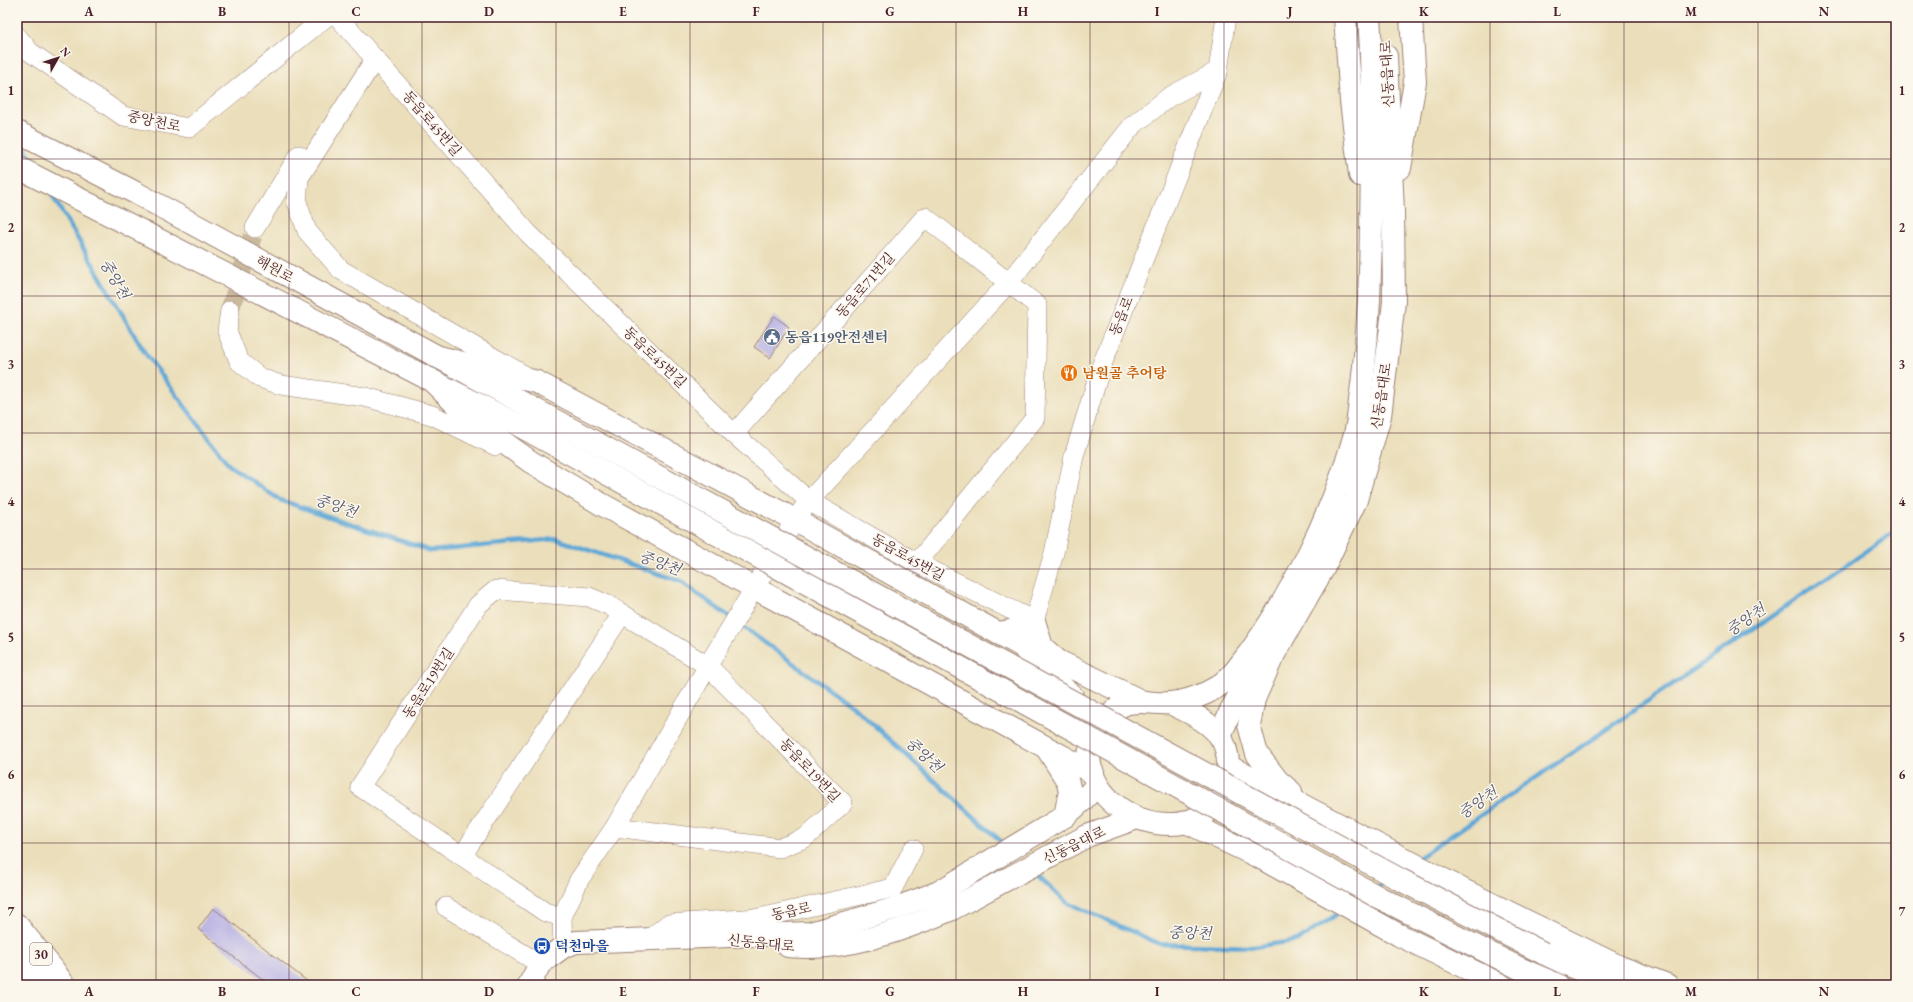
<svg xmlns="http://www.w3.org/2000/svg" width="1913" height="1002" font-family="'EB Garamond','Noto Serif KR',serif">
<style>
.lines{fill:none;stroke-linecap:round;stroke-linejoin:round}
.stream{stroke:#5fa7d6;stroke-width:4.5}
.building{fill:#bcb6e4}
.minor-tunnel{stroke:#cbb99e;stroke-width:19;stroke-dasharray:19 10;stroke-linecap:butt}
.minor-casing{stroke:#9a7f73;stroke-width:20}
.major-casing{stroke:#9a7f73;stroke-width:24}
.highway-casing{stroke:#9a7f73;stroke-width:24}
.minor{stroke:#fff;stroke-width:19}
.major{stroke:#fff;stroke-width:22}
.highway{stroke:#fff;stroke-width:22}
.highway-bridge-casing{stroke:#9a7f73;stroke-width:24;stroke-linecap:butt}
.highway-bridge{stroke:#fff;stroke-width:22}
.grid{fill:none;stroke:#4a1f2b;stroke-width:1;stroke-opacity:0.55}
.labels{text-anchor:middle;stroke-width:3;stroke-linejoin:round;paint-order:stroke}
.shield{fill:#fbf7ec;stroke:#7f6065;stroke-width:1}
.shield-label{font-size:13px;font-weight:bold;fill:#4a1f2b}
.street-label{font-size:14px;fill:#4a1f2b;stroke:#fbf7ec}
.service-label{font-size:14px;font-weight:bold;fill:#4e5e75;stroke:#fbf7ec;text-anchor:start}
.food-label{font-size:14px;font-weight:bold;fill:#c56008;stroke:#fbf7ec;text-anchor:start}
.transit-label{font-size:14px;font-weight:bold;fill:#164399;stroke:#fbf7ec;text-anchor:start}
.water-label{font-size:15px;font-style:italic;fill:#52556f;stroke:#fbf7ec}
.neatline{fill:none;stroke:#4a1f2b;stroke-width:1.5}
.grid-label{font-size:13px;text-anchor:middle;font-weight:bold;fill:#4a1f2b}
</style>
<rect width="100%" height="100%" fill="#fbf7ec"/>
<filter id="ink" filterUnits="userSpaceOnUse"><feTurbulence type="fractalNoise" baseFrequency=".025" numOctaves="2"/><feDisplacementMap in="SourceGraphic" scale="8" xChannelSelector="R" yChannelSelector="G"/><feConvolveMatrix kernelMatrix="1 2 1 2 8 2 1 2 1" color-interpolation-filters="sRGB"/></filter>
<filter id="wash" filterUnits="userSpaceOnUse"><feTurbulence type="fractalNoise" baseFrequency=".012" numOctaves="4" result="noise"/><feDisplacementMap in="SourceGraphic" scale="16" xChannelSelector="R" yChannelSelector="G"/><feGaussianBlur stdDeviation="0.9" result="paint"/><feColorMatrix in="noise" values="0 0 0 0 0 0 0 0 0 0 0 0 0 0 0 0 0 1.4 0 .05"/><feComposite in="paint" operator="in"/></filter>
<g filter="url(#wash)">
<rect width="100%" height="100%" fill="#ebdfbb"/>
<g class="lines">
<g class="stream">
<path d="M23,145l13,23"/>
<path d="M52,195l93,158 84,112 51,35 151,51 125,-12 124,42 51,37"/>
<path d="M739,624l116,84 150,137"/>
<path d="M1417,859l479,-328"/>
<path d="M1034,872l32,30 94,42 94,3 45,-7 43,-29"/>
<path d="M1374,889l14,-10"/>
</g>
</g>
<g id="blocks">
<g class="building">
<path d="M774,316l15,11 -19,31 -16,-11z"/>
<path d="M213,908l99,77h-42l-72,-56z"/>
</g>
</g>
</g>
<g filter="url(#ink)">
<use href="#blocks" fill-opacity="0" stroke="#9a7f73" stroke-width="1"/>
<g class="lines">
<path class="minor-tunnel" d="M230,310l25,-82"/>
<defs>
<g id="minor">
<path d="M338,17l190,216 206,201 75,67 108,62 117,58 20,-68 20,-97 27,-89 117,-296 8,-54"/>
<path d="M17,36l13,16 93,64 66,12 137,-111"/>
<path d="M375,59l-76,119 -2,24 10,29 34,39 183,105"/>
<path d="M255,228l44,-73"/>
<path d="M230,310l-3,21 12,30 21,17 21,7 84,12 67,18 64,31"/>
<path d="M734,434l191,-217 112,88 -2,113 -118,145"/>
<path d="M462,856l160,-242"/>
<path d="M446,907l94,57"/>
<path d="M562,917l-17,-5 -185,-125 118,-182 18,-15 93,7 19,8 100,61 135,137 -38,35 -25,10 -165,-21"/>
<path d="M648,940l20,-16 91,-6 134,-30 20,-39"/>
<path d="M563,947l-1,-30 17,-37 36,-53 98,-170 82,-137 14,-19 200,-219 123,-156 37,-29 49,-26"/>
</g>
<g id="major">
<path d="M1345,17l6,84 9,74"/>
<path d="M1400,168l15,-86 -4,-65"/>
<path d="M1072,696l-44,-41 -4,-8 10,-26 8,26 16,14 85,41"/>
<path d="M1170,703c17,8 37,17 49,32 11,14 13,47 3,62 -10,15 -32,27 -50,27 -39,1 -80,-26 -83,-67 0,-8 5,-21 8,-28 3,-6 8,-9 12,-13 4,-3 9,-9 14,-11 14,-7 32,0 47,-2 24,-2 51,-14 66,-33 51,-63 97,-157 119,-236 3,-11 4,-23 5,-34 5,-34 7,-67 9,-100 2,-43 2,-87 3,-130 0,-51 1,-102 -3,-153"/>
<path d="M1220,736l11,-26 10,-18 32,-36 50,-87 33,-69 24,-84 14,-114 -1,-90 -7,-156"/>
<path d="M17,925l36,44 11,16"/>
<path d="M788,946c55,6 113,-15 162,-36l137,-74 50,-18"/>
<path d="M17,956l24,29"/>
<path d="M529,985l11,-21 23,-17 13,-5 234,-9 86,-25 43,-16 126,-76 17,-15 15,-16"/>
</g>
<g id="highway">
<path d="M17,132l119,61 396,215"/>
<path d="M17,167l505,260"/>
<path d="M435,356l102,26 258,138 203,113 26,14 34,14"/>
<path d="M430,379l42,41 59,42 70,42 492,269"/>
<path d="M998,633l17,-3 19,-9"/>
<path d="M1273,656l-19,43 -5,26 8,29 21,27 13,11"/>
<path d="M1048,750l19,30 3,11 -5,25"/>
<path d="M1230,767l237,125 153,75 47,18"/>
<path d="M1186,822l75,36 138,77 102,50"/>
<path d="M1543,953l69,32"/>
<path d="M1519,968l39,17"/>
</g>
</defs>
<use href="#minor" class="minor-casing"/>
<use href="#major" class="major-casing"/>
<use href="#highway" class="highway-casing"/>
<use href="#minor" class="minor"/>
<use href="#major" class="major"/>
<use href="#highway" class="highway"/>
<defs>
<g id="highway-bridge">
<path d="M532,408l867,471 144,74"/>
<path d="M522,427l858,471 139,70"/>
</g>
</defs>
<use href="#highway-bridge" class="highway-bridge-casing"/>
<use href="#highway-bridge" class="highway-bridge"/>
</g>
</g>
<path class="grid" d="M156,17v968M289,17v968M422,17v968M556,17v968M690,17v968M823,17v968M956,17v968M1090,17v968M1224,17v968M1357,17v968M1490,17v968M1624,17v968M1758,17v968M17,159h1879M17,296h1879M17,433h1879M17,569h1879M17,706h1879M17,843h1879"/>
<defs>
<symbol id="civic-disc" viewBox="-11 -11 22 22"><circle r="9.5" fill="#5c6f8a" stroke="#fbf7ec"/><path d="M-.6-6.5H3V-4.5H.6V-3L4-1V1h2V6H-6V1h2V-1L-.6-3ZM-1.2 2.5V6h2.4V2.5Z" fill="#fff"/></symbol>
<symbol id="restaurant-disc" viewBox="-11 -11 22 22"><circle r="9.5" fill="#e8710a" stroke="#fbf7ec"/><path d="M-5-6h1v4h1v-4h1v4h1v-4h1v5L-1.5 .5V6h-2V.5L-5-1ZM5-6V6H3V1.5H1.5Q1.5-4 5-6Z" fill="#fff"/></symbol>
<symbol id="bus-disc" viewBox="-11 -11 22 22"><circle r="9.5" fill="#1a4fb4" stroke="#fbf7ec"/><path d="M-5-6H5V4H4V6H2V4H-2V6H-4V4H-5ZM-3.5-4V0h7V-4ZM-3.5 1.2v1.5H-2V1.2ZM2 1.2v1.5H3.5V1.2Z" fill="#fff"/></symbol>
</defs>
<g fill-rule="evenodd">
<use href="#civic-disc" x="762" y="327" width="20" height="20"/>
<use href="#restaurant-disc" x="1059" y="363" width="20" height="20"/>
<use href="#bus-disc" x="532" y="936" width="20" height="20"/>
</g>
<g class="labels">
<rect class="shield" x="30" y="943" width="22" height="22" rx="3"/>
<g class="shield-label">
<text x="41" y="959">30</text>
</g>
<g class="street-label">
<text transform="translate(1387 74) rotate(-93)" y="5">신동읍대로</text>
<text transform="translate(154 121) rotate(12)" y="5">중앙천로</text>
<text transform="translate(432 123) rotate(49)" y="5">동읍로45번길</text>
<text transform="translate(275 269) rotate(29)" y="5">해원로</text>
<text transform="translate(865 285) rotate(-49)" y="5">동읍로71번길</text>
<text transform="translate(1121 316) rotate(-68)" y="5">동읍로</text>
<text transform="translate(655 357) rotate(44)" y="5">동읍로45번길</text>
<text transform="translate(1381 396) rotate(-81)" y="5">신동읍대로</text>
<text transform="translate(908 557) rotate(29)" y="5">동읍로45번길</text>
<text transform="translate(428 683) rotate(-57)" y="5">동읍로19번길</text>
<text transform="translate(810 770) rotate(47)" y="5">동읍로19번길</text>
<text transform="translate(1074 845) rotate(-26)" y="5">신동읍대로</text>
<text transform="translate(791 911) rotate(-12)" y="5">동읍로</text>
<text transform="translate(761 943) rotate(6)" y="5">신동읍대로</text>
</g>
<g class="service-label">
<text x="785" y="342">동읍119안전센터</text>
</g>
<g class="food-label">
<text x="1082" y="378">남원골 추어탕</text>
</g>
<g class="transit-label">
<text x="555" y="951">덕천마을</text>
</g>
<g class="water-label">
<text transform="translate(115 279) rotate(60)" y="5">중앙천</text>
<text transform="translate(336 506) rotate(19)" y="5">중앙천</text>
<text transform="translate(660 563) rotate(20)" y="5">중앙천</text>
<text transform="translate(1746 620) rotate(-34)" y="5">중앙천</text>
<text transform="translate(924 755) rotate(43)" y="5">중앙천</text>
<text transform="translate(1478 803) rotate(-34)" y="5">중앙천</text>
<text transform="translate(1190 933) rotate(2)" y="5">중앙천</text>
</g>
</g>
<rect width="1913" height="1002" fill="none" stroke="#fbf7ec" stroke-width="44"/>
<g transform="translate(58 58) rotate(51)" stroke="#fbf7ec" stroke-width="3" paint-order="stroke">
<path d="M0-3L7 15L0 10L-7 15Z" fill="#4a1f2b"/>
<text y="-6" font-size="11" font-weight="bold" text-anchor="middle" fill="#4a1f2b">N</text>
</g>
<rect x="22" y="22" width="1869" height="958" class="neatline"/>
<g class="grid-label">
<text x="89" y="16">A</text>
<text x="222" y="16">B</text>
<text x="356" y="16">C</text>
<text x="489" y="16">D</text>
<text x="623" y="16">E</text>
<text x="756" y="16">F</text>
<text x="890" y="16">G</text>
<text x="1023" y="16">H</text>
<text x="1157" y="16">I</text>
<text x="1290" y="16">J</text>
<text x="1424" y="16">K</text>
<text x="1557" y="16">L</text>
<text x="1691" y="16">M</text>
<text x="1824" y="16">N</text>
<text x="11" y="95">1</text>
<text x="1902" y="95">1</text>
<text x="11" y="232">2</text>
<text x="1902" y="232">2</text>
<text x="11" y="369">3</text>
<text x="1902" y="369">3</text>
<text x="11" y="506">4</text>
<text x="1902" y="506">4</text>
<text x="11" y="642">5</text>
<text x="1902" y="642">5</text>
<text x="11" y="779">6</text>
<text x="1902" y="779">6</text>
<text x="11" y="916">7</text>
<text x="1902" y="916">7</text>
<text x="89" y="996">A</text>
<text x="222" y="996">B</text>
<text x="356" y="996">C</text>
<text x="489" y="996">D</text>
<text x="623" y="996">E</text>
<text x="756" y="996">F</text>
<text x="890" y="996">G</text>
<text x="1023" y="996">H</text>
<text x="1157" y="996">I</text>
<text x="1290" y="996">J</text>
<text x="1424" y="996">K</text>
<text x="1557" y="996">L</text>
<text x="1691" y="996">M</text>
<text x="1824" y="996">N</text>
</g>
</svg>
